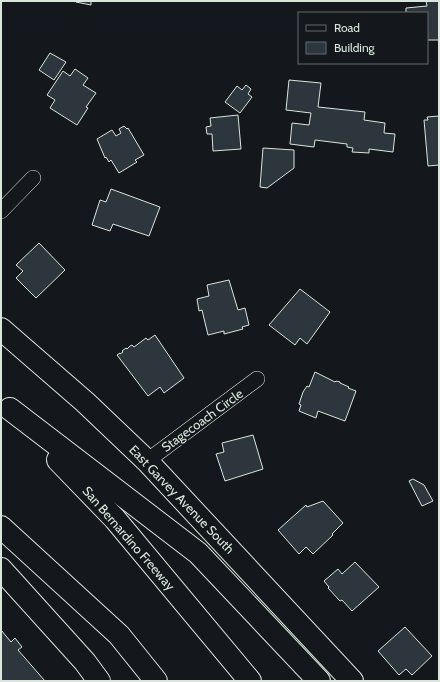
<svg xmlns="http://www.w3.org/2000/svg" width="440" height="682" font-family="Cabin,sans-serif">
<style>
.building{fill:#2c363c;stroke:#d8e6dc}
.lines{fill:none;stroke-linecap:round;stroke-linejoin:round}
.street-casing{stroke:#d8e6dc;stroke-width:16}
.secondary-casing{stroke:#d8e6dc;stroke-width:24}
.highway-casing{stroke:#d8e6dc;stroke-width:24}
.street{stroke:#14181c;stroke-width:15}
.secondary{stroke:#14181c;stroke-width:22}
.highway{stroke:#14181c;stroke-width:22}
.labels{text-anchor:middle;stroke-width:3;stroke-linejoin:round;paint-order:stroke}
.street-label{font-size:13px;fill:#d8e6dc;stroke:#14181c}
</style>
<rect width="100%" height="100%" fill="#14181c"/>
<g class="building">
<path d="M76,1h15v4l-15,-3z"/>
<path d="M426,1h13v39h-12v-27h-21v-5l21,-2z"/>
<path d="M50,53l16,9 -12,18 -15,-10z"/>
<path d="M75,69l13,9 -5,7 13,8 -10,14 2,1 -11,17 -27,-17 5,-8 -8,-5 16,-24 7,5z"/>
<path d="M289,80l32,3 -3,24 47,5 -1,8 21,3 -1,10 11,1 -2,18 -24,-3v4l-17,-1 1,-4 -6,-1v-3l-32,-4 -1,7 -24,-3 2,-21 17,2 2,-12 -25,-3z"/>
<path d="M246,85l5,4 -3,5 4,3 -12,16 -15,-11 12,-16 5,4z"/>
<path d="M238,115l3,34 -28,2 -1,-17h-5l-1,-7 5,-1 -1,-8z"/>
<path d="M439,116v49l-11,1 -4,-46h4l-1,-3z"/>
<path d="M124,126l3,3 1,-1 16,27 -9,5 2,2 -18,11 -8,-13 -2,2 -3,-5 -1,1 -8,-19 15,-9 4,6 5,-3 -2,-4z"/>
<path d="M263,148l31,2v18l-27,20 -7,-1z"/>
<path d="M111,189l49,18 -11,29 -36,-12 -3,7 -18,-6 8,-25 6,2z"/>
<path d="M39,243l26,27 -29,28 -20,-20 7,-7 -7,-6z"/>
<path d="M229,280l9,30 7,-2 4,17 -7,2 1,2 -19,5v-3l-16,4 -6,-25 -3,1 -2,-12 12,-3 -2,-11z"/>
<path d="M300,289l30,23 -23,32 -7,-6 -5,7 -26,-20z"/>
<path d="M155,335l29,43 -20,15 -4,-6 -12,9 -31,-41 3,-2v1l3,-2 -1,-1 4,-3 1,1 3,-3 2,-1 2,2 12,-9 2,2z"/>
<path d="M315,372l20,10 1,-1 4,1v1l9,4 -1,1 8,3 -11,30 -27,-10 -2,7 -17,-7 2,-6 -2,-1 4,-12 4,-6 2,1z"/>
<path d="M253,435l10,34 -38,12 -9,-27 8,-2 -2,-9z"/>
<path d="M413,479l11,6 9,16 -11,5 -13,-25z"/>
<path d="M323,501l20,22 -11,11 1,1 -20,19 -7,-7 -7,7 -21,-24 28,-25 1,2z"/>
<path d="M355,562l24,25 -27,24 -10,-11 -2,1 -12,-13 1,-1 -5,-6 14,-12 4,5z"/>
<path d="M405,627l27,29 -20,19 -6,-6 -7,6 -21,-24z"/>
<path d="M1,630l10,12 4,-4 7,9 -4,3 27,31h-44z"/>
</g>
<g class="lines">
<defs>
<g id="street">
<path d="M1,211l32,-33"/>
<path d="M147,461l110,-82"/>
</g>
<path id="secondary" d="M1,329l84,73 62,59 205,220"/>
<g id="highway">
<path d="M10,409l188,144 121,128"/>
<path d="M58,460l57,59 135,162"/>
<path d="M1,527l118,108 37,46"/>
<path d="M1,569l84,93 14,19"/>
</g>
</defs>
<use href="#street" class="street-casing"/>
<use href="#secondary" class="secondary-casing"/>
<use href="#highway" class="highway-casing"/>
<use href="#street" class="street"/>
<use href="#secondary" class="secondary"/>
<use href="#highway" class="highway"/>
</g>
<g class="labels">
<g class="street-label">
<text transform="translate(202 420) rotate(-36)" y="5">Stagecoach Circle</text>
<text transform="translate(182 499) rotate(46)" y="5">East Garvey Avenue South</text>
<text transform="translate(129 538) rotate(49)" y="5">San Bernardino Freeway</text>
</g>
</g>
<rect width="440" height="682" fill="none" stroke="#d8e6dc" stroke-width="4"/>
<rect x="298" y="12" width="130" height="52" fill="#14181c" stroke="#626a69"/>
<rect x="306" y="25" width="20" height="6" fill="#14181c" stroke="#626a69"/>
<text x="334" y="32" font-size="12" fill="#d8e6dc">Road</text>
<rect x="306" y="42" width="20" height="12" fill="#2c363c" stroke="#626a69"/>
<text x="334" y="52" font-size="12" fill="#d8e6dc">Building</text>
</svg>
